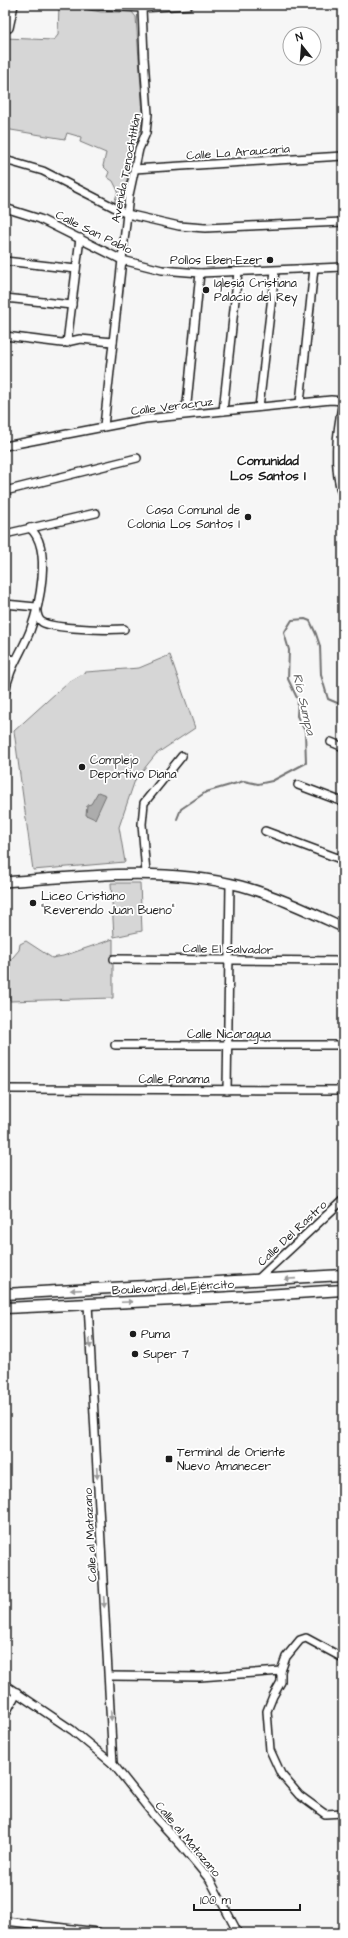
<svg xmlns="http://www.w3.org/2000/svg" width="348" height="1938" font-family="'Architects Daughter',sans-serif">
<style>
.green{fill:#d6d6d6;stroke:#797979}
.water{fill:#acacac;stroke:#727272}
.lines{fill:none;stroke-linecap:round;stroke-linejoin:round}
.stream{stroke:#727272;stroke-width:2}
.minor-casing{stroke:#1c1c1c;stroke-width:10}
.major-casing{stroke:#1c1c1c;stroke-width:12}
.highway-casing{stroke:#1c1c1c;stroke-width:13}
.minor{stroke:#fff;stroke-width:7}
.major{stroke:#fff;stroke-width:9}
.highway{stroke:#fff;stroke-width:10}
.oneway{fill:#999}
.poi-dot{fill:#1c1c1c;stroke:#fff;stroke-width:1.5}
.labels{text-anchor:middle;stroke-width:3.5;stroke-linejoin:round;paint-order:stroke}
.street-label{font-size:12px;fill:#1c1c1c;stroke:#fff}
.poi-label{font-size:12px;fill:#1c1c1c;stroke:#fff;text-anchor:start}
.neighbourhood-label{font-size:13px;font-weight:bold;fill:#1c1c1c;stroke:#fff}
.water-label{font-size:13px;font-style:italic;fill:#5d5d5d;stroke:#fff}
</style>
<rect width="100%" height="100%" fill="#f6f6f6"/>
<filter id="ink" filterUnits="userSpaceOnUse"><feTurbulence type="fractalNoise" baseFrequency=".025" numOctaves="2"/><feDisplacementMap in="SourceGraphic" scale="8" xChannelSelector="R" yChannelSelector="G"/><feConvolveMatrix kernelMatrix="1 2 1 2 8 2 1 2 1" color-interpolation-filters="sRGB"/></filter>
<g filter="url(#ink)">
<g class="green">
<path d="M59,5l42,7h31l4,5 7,98 -3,19 -6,12 -13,64 -8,-4 5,-15 -5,-10 -6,-4 2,-5 -6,-6 3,-13 -26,-11 1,-5 -14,-4 -2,6 -60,-10v-38l2,1 2,-33 -4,-4v-17l49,2 4,-5z"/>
<path d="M170,655l25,73 -39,26 -21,26 -16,47 6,35 -92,8 -19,-139 53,-48 19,-11 53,-4z"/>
<path d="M111,883h29l2,48 -28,6z"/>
<path d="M113,939v59l-103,3 -3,-37 12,-14 1,-6 6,-3 26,17 11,-2z"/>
</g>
<path class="water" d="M98,792l8,3 -11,24 -9,-4 1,-10 4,-1z"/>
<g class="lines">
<path class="stream" d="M177,819l4,-10 25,-17 38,-11 14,3 14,-3 34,-18 -1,-32 -8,-15 1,-16 -10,-21 1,-29 -5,-17 8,-13 13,-1 5,2 6,13 4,12 1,29 7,24 14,6 1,-2"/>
<defs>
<g id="minor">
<path d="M90,5l52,3 47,-3"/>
<path d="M9,28l5,-23"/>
<path d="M5,160l38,11 84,43 52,12 26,2 138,-6"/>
<path d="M134,169l209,-13"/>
<path d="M5,208l35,11 82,41 40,10 38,3 143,-6"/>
<path d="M5,261l71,8"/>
<path d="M5,298l67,7"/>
<path d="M5,336l57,7 18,-4 33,3"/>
<path d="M67,343l13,-105"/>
<path d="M343,401c-6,30 -11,66 0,96"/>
<path d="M300,403l14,-135"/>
<path d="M259,407l16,-136"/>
<path d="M223,411l15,-139"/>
<path d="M178,415l9,-12 13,-130"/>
<path d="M104,426l25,-231 10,-46 7,-16 2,-19 -4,-56 -2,-50"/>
<path d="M5,446l140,-27 186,-19 12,1"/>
<path d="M5,491l132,-33"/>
<path d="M5,534l91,-21"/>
<path d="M5,604l31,3c1,5 1,12 6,15 11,7 67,8 82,7"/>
<path d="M5,658l10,2"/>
<path d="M5,694c3,-25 16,-40 25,-63 9,-24 23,-83 0,-103"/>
<path d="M331,742l12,5"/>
<path d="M298,785l45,17"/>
<path d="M265,831l78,29"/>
<path d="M146,873l-4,-49 2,-21 38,-47"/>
<path d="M114,959l229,2"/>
<path d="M115,1045h228"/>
<path d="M5,1089l338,1"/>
<path d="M227,1090l3,-206"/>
<path d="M257,1280l86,-80"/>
<path d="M88,1304l25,460"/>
<path d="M343,1658l-37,-20 -6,2 -14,17 -5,14v11l-8,14 -6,15 3,39 11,24 18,21 26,19 18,-1"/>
<path d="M109,1676l91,1 81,-6"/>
<path d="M5,1685l67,45 41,34 43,54 25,27 29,35 28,53"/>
<path d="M5,1715l12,-23"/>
<path d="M5,1921l93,11"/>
</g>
<path id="major" d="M5,882c79,-6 158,-16 236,4 36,10 69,26 102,41"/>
<g id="highway">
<path d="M5,1294l338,-19"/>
<path d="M5,1308l212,-10 126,-8"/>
</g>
</defs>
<use href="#minor" class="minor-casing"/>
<use href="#major" class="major-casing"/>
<use href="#highway" class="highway-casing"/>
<use href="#minor" class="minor"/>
<use href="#major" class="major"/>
<use href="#highway" class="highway"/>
</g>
<defs><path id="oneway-solid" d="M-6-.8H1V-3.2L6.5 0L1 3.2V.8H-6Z"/></defs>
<g class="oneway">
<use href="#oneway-solid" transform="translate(290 1279) rotate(176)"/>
<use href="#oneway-solid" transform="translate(76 1290) rotate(177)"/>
<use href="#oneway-solid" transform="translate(127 1302) rotate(-2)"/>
<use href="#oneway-solid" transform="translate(90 1343) rotate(87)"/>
<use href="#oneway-solid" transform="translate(97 1473) rotate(87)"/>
<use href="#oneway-solid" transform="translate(104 1602) rotate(87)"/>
<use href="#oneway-solid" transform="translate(111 1715) rotate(87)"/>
</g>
</g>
<g class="poi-dot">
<circle cx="270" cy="260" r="4"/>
<circle cx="206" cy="290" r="4"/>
<circle cx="248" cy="517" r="4"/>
<circle cx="82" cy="767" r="4"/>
<circle cx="33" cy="903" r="4"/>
<circle cx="133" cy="1334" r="4"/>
<circle cx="135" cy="1354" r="4"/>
<rect x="165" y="1455" width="8" height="8" rx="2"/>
</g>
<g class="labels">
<g class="street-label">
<text transform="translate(238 152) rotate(-4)" y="4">Calle La Araucaria</text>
<text transform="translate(126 168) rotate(-79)" y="4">Avenida Tenochtitlán</text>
<text transform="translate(94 232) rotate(26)" y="4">Calle San Pablo</text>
<text transform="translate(172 406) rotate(-7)" y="4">Calle Veracruz</text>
<text transform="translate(228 949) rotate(1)" y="4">Calle El Salvador</text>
<text x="229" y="1038">Calle Nicaragua</text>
<text x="174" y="1083">Calle Panama</text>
<text transform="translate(292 1233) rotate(-43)" y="4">Calle Del Rastro</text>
<text transform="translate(173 1287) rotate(-3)" y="4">Boulevard del Ejército</text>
<text transform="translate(90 1535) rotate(-93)" y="4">Calle al Matazano</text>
<text transform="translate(188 1839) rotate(50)" y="4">Calle al Matazano</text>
</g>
<g class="poi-label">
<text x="262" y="264" text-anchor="end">Pollos Eben-Ezer</text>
<text x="214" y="287">Iglesia Cristiana<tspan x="214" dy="14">Palacio del Rey</tspan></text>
<text x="240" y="514" text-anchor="end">Casa Comunal de<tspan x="240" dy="14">Colonia Los Santos I</tspan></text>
<text x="90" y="764">Complejo<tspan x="90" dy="14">Deportivo Diana</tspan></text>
<text x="41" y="900">Liceo Cristiano<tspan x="41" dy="14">"Reverendo Juan Bueno"</tspan></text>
<text x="141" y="1338">Puma</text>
<text x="143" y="1358">Super 7</text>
<text x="177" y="1456">Terminal de Oriente<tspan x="177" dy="14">Nuevo Amanecer</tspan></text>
</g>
<g class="neighbourhood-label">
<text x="268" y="465">Comunidad<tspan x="268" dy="15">Los Santos I</tspan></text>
</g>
<g class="water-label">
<text transform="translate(305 704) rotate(77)" y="5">Río Sumpa</text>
</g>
</g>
<rect width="348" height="1938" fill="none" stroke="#fff" stroke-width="20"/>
<rect x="10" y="10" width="328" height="1918" fill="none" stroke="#1c1c1c" stroke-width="1.5" filter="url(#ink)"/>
<g transform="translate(302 46) rotate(343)"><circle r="19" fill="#ffffff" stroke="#a4a4a4"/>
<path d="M0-3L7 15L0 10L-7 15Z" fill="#1c1c1c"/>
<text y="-6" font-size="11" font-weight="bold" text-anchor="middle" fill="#1c1c1c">N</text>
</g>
<path d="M194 1904v6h106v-6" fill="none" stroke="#1c1c1c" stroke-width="2"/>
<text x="200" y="1904" font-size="12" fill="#1c1c1c" stroke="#ffffff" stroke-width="3" paint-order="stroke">100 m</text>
</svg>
